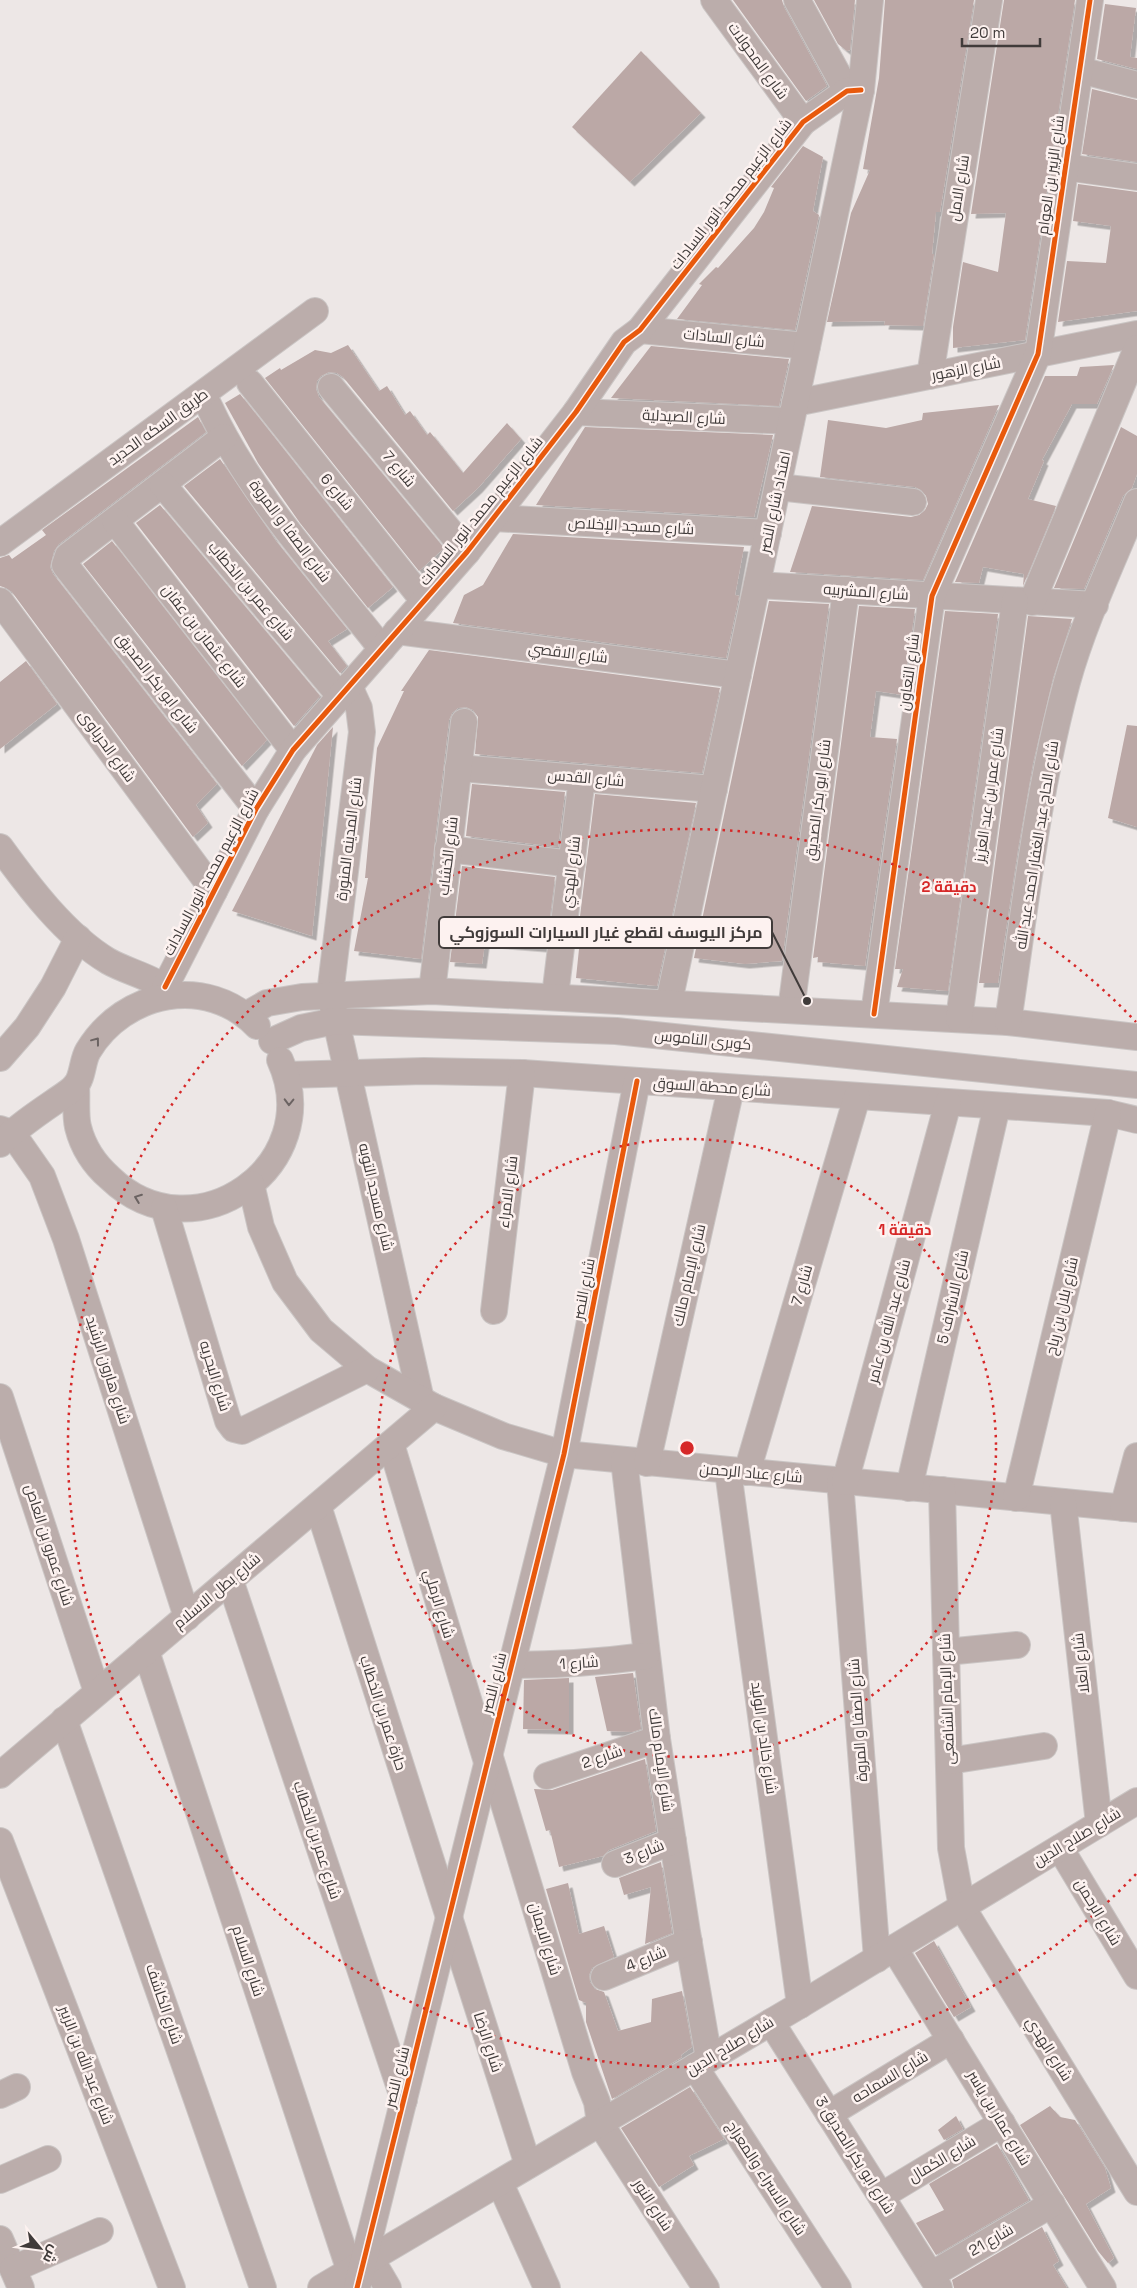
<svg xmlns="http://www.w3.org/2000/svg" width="1137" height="2288" font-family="'Space Grotesk',Cairo,sans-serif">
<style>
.building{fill:#bba8a6;filter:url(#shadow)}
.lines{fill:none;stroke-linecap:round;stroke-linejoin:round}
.minor-casing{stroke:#cac5c4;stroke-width:28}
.minor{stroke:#bbadab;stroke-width:26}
.cycleway-casing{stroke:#fdf2f0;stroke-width:8}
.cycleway{stroke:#e8590c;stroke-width:5}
.oneway{stroke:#6b6362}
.ring{fill:none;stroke:#d62828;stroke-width:2.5;stroke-dasharray:2.5 5}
.labels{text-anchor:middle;stroke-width:5;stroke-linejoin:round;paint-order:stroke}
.street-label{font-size:15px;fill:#403b3a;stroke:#fdf2f0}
.centre{fill:#d62828;stroke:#fdf2f0;stroke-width:2.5}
.ring-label{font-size:15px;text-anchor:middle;font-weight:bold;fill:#d62828;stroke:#fdf2f0;stroke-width:5;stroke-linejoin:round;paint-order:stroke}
.leader{fill:none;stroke:#403b3a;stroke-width:2}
.callout-dot{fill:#403b3a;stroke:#fdf2f0;stroke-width:2}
.callout{fill:#fdf2f0;stroke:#403b3a;stroke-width:2}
.callout-label{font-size:16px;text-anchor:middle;font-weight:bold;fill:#403b3a}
</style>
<defs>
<filter id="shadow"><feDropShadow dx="4.5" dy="4.5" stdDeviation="0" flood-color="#0004"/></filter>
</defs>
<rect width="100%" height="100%" fill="#ede7e6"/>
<g class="building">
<path d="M733,0h49l2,7 43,79 -21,15z"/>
<path d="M814,0h41l-5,50 -3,1 -9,-7z"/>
<path d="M885,0h89l-34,212h-4l-4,42h2l-11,72 -39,-1 1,-4 -58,1 24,-109 19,-43 -7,-1 16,-91z"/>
<path d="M1004,0h71l-50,340 -72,8v-21l10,-65 35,10 8,-59 -35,1z"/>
<path d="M1105,4l31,4 -6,49 7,1v11l-40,-10z"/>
<path d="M641,51l60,62 -71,69 -58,-55z"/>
<path d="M1092,89l45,11v62l-55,-8z"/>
<path d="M803,146l20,11 -10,54 6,4 -24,115 -118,-11 25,-34 -3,-1 17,-17 2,1 36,-40 10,-16 10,-24 -3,-1z"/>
<path d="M1078,184l59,8v119l-79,11 9,-61 39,2 5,-37 -38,-5z"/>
<path d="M348,345l31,46 8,-5 18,29 5,-4 17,24 3,-3 33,41 44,-50 14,16 -43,49 -25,23 -110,-134 -6,-4 -8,-1 -8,4 -4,5 -1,8 3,8 125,151 -25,23 -154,-193 15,-10 1,2 34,-20 16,3z"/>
<path d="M651,346l138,13 -10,47 -168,-8z"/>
<path d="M1114,365l-17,39h-25l-30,56 2,1 -16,38 28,7 -33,80 1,-12 -41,-7 -4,16 -24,-1 90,-206h32l3,-9z"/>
<path d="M240,394l153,193 -25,21 -68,-85 -42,-60 -33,-60z"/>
<path d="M999,405l-76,175 -133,-8 22,-66 99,11 8,-2 6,-5 3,-6 -2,-8 -5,-6 -6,-3 -95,-10 8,-57 58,8 36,-8 1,-7z"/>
<path d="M198,417l8,15 -147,112 -5,7 -4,16 3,7 164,210 -21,21 12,18 -15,14 -181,-245 -6,-4 -6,-2v-28l9,-3 3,4 34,-24 -4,-5z"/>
<path d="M585,427l188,8 -19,82 -218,-12z"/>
<path d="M1121,427l16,9v38l-5,14 -9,8 -39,93 -30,-1z"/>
<path d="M220,459l56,82 71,88 -19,12 19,25 -7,7 -156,-187z"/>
<path d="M160,505l160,191 -26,30 -158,-203z"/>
<path d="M513,534l231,13 -9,48 4,1 -13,62 -273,-35 11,-28 19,-10z"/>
<path d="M112,541l155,199 -25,26 -159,-202z"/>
<path d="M769,601l60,3 -47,357 -37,3 -51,-6z"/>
<path d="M859,606l56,3 -12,86 -27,-4 -6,46 27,2 -32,227 -47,-4v-5l-5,1z"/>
<path d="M945,611l53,3 -50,377 -51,-4 6,-18h-8z"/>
<path d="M1028,616l44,3 -19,59 -20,85 -15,86 -20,134h-19z"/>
<path d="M429,650l291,38 -18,85 -227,-19 3,-37 -5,-7 -7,-3 -8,1 -6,5 -3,7 -28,239 -67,-8 14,-73h-3l12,-130 27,-57h-3z"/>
<path d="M26,661l31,43 -57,45v-67z"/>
<path d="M1127,725l10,1v101l-29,-9z"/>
<path d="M333,727l-21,209 -80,-25 85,-166z"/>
<path d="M472,784l93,8 -7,55 -92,-11z"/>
<path d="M595,794l101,9 -39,183 -81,-8 3,-29h-3z"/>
<path d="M462,866l93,11 -9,71 -61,-5 -3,21 -32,-2z"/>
<path d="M633,1673l8,56 -9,3 -25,-1 -12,-54z"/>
<path d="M569,1678v52l-46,-1 1,-49z"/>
<path d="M645,1759l11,72 -47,19 -6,6 -44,11 -9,-37 -4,1 -12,-42 18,1z"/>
<path d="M661,1862l11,71 -27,11 6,-57 -27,8 -5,-17z"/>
<path d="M568,1883l11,51 25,-8 10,31 -22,11 -3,7 1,7 5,7 9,3 14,39 33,-9 1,-23 30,-8 10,56 -11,8 1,2 -70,42 -26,-77v-19l-7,-3 -33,-111z"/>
<path d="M934,1941l37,66 -17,10 -39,-64z"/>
<path d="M690,2087l34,52 -35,17 5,9 -35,22 -38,-59z"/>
<path d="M1050,2106l10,11 15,3 30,48 6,20 -25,16 28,54 -6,5 -10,-12 -78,-126z"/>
<path d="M956,2116l7,13 -19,11 -6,-10z"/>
<path d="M997,2144l32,56 -93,55 -20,-32 28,-13 -15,-26z"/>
<path d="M1042,2227l17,34 -6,4 14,23h-113l-2,-8z"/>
</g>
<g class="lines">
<defs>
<g id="minor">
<path d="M714,0l89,122"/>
<path d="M797,0l50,91"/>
<path d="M1080,70l57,15"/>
<path d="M1065,167l72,10"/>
<path d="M640,330l167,16"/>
<path d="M930,376l59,-376"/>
<path d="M250,383l174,218"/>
<path d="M331,387l136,165"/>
<path d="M795,403l342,-69"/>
<path d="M209,406c41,89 113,166 173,243"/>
<path d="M576,412l215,9"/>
<path d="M224,437l-156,119 -3,9 191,244"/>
<path d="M163,485l177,211"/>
<path d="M778,487l135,15"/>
<path d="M494,518l274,15"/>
<path d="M115,521l178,229"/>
<path d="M0,543l315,-232"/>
<path d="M757,585l338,20"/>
<path d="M0,601l214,290"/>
<path d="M1032,602l105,-254"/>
<path d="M397,631l341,44"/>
<path d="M349,686l10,22 3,24 -32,262 91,406"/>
<path d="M458,768l256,21"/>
<path d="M0,847c29,40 65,88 108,114 21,12 48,16 64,34"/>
<path d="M448,849l124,15"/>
<path d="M165,987l91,-178 37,-59 174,-198 109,-140 48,-70 16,-12 163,-208 44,-31 14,-1"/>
<path d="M432,991l32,-269"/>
<path d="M555,996l27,-218"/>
<path d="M669,1002l192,-912 9,-90"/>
<path d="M791,1010l55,-420"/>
<path d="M874,1014l58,-418 106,-242 52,-354"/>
<path d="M246,1015l21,-12 35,-6 130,-6 576,31 129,15"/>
<path d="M959,1019l56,-418"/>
<path d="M1008,1022c17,-113 29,-229 59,-340 17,-61 46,-121 70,-180"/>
<path d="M272,1041l29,-13 34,-7 281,10 521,54"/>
<path d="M0,1058l27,-31 26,-40 25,-49"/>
<path d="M287,1075l137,-4 98,2 586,40 29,7"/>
<path d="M76,1085c1,13 -1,30 2,42 5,20 17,38 32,51 84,81 218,-13 170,-118"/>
<path d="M0,1129l12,4 30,43 24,63 121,378"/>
<path d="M0,1144c16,-16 35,-29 54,-42 7,-5 16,-10 21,-16 8,-8 7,-25 13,-35 36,-60 119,-77 169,-25"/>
<path d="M251,1184l10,43 24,55 36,48 46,39 67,38 69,29 61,18 573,55"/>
<path d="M164,1208l64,213 6,8 8,2 125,-62"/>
<path d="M494,1311l28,-238"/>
<path d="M0,1397l97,295"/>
<path d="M391,1444l96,318"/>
<path d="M624,1460l33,279 30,193 22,127"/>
<path d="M647,1463l84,-375"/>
<path d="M728,1471l72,534"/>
<path d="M747,1472l110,-375"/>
<path d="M840,1481l37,478"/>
<path d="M845,1482l103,-379"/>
<path d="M909,1488l88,-382"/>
<path d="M942,1490l9,358 11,59 175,285"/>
<path d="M1016,1498l92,-385"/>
<path d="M1063,1502l36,322"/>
<path d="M318,1506l210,659"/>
<path d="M1123,1508l14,-52"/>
<path d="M230,1580l174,520"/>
<path d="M146,1651l204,620"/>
<path d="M946,1652l71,-7"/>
<path d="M512,1665c45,0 89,-3 134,-9"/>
<path d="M64,1720l199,568"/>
<path d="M489,1754l96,318 12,30 3,21 106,165"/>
<path d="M949,1761l95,-15"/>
<path d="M0,1775l434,-368"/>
<path d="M547,1776l110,-37"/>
<path d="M0,1841l172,447"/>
<path d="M1060,1848l77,128"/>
<path d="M615,1864l58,-23"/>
<path d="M894,1948l209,340"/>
<path d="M604,1977l85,-35"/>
<path d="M771,2022l168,266"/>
<path d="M695,2067l143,221"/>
<path d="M0,2095l17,-8"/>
<path d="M829,2114l122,-74"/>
<path d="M0,2180l48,-21"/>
<path d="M500,2183l47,105"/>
<path d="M881,2196l121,-73"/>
<path d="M0,2239l21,49"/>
<path d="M371,2259l17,29"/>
<path d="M13,2269l87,-38"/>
<path d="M931,2275l121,-71"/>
<path d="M321,2288l479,-283 337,-204"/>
<path d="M357,2288l207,-834 73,-373"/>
</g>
</defs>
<use href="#minor" class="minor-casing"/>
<use href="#minor" class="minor"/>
<defs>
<g id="cycleway">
<path d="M165,987l91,-178 37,-59 174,-198 109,-140 48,-70 16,-12 163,-208 44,-31 14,-1"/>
<path d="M874,1014l58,-418 106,-242 52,-354"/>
<path d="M357,2288l207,-834 73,-373"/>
</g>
</defs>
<use href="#cycleway" class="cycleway-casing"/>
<use href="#cycleway" class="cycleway"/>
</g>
<defs><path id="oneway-chevron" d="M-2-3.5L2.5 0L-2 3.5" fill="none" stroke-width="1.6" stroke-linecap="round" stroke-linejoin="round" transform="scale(1.25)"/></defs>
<g class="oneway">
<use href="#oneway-chevron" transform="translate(96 1041) rotate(-53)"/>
<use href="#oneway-chevron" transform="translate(289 1102) rotate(91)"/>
<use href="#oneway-chevron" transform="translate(138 1198) rotate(-159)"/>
</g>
<g class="ring">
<circle cx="687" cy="1448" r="309"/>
<path d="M1136 1874A619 619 0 1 1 1136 1022"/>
</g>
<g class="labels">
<g class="street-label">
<text transform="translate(758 61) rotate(54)" y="5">شارع المحولات</text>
<text transform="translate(1051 175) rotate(-82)" y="5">شارع الزبير بن العوام</text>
<text transform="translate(959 188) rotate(-81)" y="5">شارع الامل</text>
<text transform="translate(731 194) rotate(-52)" y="5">شارع الزعيم محمد انور السادات</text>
<text transform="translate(724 338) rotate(6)" y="5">شارع السادات</text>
<text transform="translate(966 369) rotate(-11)" y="5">شارع الزهور</text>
<text transform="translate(684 417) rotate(3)" y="5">شارع الصيدلية</text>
<text transform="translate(158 427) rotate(-36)" y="5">طريق السكه الحديد</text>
<text transform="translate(399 469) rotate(50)" y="5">شارع 7</text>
<text transform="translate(337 492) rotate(51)" y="5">شارع 6</text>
<text transform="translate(775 502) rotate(-78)" y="5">امتداد شارع النصر</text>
<text transform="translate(481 511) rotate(-51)" y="5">شارع الزعيم محمد انور السادات</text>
<text transform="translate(631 526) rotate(3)" y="5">شارع مسجد الإخلاص</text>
<text transform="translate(290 531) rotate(53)" y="5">شارع الصفا و المروة</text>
<text transform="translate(251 591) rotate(50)" y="5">شارع عمر بن الخطاب</text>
<text transform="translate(866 592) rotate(4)" y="5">شارع المشربيه</text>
<text transform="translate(204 636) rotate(52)" y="5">شارع عثمان بن عفان</text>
<text transform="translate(568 653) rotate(7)" y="5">شارع الاقصي</text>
<text transform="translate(909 672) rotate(-82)" y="5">شارع التعاون</text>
<text transform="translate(157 683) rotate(52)" y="5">شارع ابو بكر الصديق</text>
<text transform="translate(107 746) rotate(54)" y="5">شارع الحرباوى</text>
<text transform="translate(586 778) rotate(5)" y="5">شارع القدس</text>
<text transform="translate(989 795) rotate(-82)" y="5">شارع عمر بن عبد العزيز</text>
<text transform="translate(818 800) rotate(-83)" y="5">شارع ابو بكر الصديق</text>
<text transform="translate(349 839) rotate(-83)" y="5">شارع المدينه المنورة</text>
<text transform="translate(1037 845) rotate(-81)" y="5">شارع الحاج عبد الغفار احمد عبد الله</text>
<text transform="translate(448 856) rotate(-83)" y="5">شارع الخشاب</text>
<text transform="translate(211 872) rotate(-62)" y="5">شارع الزعيم محمد انور السادات</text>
<text transform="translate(571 872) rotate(-83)" y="5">شارع الهدي</text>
<text transform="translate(703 1040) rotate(6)" y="5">كوبرى الناموس</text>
<text transform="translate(712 1087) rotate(4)" y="5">شارع محطة السوق</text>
<text transform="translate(508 1192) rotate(-83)" y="5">شارع الامراء</text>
<text transform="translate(376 1197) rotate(77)" y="5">شارع مسجد التوبه</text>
<text transform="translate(689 1275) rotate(-77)" y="5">شارع الإمام مالك</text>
<text transform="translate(802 1285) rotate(-74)" y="5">شارع 7</text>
<text transform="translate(584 1289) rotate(-79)" y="5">شارع النصر</text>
<text transform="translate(953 1297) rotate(-77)" y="5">شارع الاشراف 5</text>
<text transform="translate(1062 1306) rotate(-77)" y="5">شارع بلال بن رباح</text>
<text transform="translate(889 1321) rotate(-75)" y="5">شارع عبد الله بن عامر</text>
<text transform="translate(108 1370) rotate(72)" y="5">شارع هارون الرشيد</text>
<text transform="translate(215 1376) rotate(73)" y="5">شارع البحريه</text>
<text transform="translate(751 1473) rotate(5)" y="5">شارع عباد الرحمن</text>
<text transform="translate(49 1545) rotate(72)" y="5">شارع عمرو بن العاص</text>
<text transform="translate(217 1591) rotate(-40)" y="5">شارع بطل الاسلام</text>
<text transform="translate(439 1604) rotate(73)" y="5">شارع الرملي</text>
<text transform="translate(579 1663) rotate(-4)" y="5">شارع 1</text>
<text transform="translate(1081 1663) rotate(-96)" y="5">شارع العلا</text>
<text transform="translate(494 1683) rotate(-76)" y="5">شارع النصر</text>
<text transform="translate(947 1699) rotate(-92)" y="5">شارع الإمام الشافعى</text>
<text transform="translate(383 1713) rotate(72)" y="5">حارة عمر بن الخطاب</text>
<text transform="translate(858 1720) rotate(-94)" y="5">شارع الصفا و المروة</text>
<text transform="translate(764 1738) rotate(82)" y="5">شارع خالد بن الوليد</text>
<text transform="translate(602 1757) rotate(-19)" y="5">شارع 2</text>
<text transform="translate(661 1760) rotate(82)" y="5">شارع الإمام مالك</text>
<text transform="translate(1077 1837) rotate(-31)" y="5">شارع صلاح الدين</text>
<text transform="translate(317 1840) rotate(72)" y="5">شارع عمر بن الخطاب</text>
<text transform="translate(644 1852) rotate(-22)" y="5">شارع 3</text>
<text transform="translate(1098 1912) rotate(59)" y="5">شارع الرحمن</text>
<text transform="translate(545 1939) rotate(73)" y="5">شارع الايمان</text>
<text transform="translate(646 1959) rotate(-22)" y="5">شارع 4</text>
<text transform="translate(248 1961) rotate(72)" y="5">شارع السلام</text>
<text transform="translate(164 2004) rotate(71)" y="5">شارع الكاشف</text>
<text transform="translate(488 2042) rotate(72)" y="5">شارع الرضا</text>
<text transform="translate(730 2046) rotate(-31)" y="5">شارع صلاح الدين</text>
<text transform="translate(1049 2049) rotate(58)" y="5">شارع الهدي</text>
<text transform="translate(86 2065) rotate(69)" y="5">شارع عبد الله بن الزبير</text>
<text transform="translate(397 2077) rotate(-76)" y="5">شارع النصر</text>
<text transform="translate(890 2077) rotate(-31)" y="5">شارع السماحه</text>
<text transform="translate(999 2118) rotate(59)" y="5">شارع عمار بن ياسر</text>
<text transform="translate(855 2155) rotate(58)" y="5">شارع ابو بكر الصديق 3</text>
<text transform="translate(942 2159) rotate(-31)" y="5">شارع الكمال</text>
<text transform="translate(766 2178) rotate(57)" y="5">شارع الاسراء والمعراج</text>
<text transform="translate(653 2205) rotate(57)" y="5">شارع النور</text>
<text transform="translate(991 2240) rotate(-30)" y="5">شارع 21</text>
</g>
</g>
<circle cx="687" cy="1448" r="8" class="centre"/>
<g class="ring-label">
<text x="949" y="892">2 دقيقة</text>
<text x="905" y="1235">1 دقيقة</text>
</g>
<path class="leader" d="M807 1001L772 932"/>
<circle class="callout-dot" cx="807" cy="1001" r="5"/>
<rect class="callout" x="439" y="917" width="333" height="31" rx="5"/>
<g class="callout-label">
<text x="606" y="938">مركز اليوسف لقطع غيار السيارات السوزوكي</text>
</g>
<g transform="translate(40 2248) rotate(119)" stroke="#fdf2f0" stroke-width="4" paint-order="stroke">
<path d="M0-4L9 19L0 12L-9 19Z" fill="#403b3a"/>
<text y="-8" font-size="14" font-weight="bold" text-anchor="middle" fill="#403b3a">ش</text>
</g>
<path d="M962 38v8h78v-8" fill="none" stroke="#403b3a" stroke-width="2.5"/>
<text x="970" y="38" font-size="15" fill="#403b3a" stroke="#fdf2f0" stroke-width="4" paint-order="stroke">20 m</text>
</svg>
